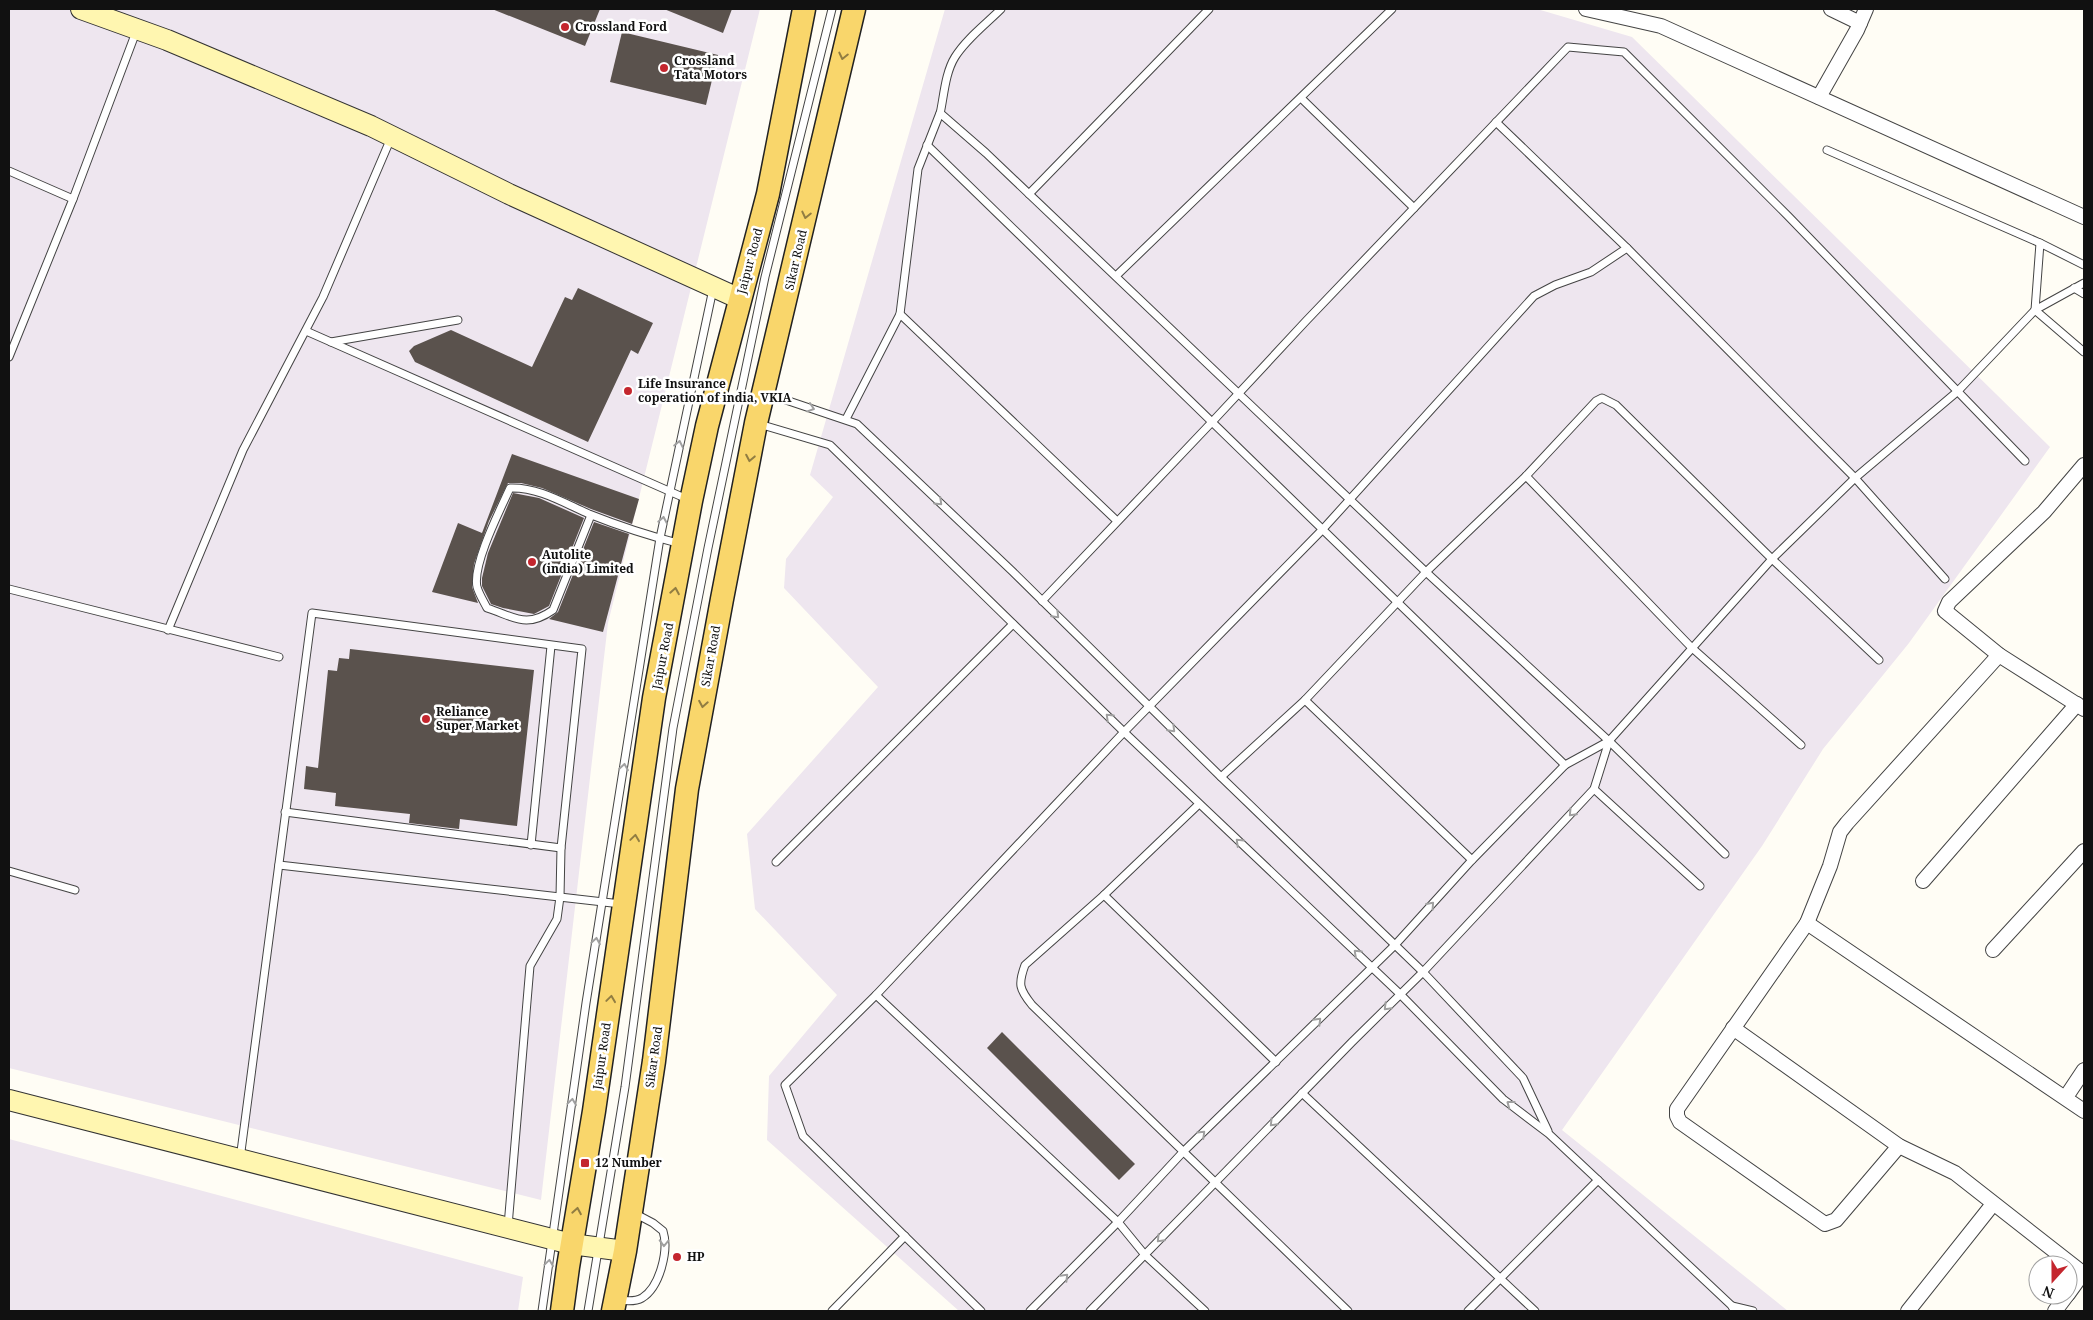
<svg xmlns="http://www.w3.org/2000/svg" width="2093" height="1320" font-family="'Noto Serif',serif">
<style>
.industrial{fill:#eee6ef}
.building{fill:#5a524d}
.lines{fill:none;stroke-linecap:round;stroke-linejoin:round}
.lane-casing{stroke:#444;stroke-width:9}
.street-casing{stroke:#444;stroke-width:16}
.secondary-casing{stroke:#333;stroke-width:22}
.primary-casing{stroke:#222;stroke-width:25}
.lane{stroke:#fff;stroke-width:7}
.street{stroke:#fff;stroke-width:14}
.secondary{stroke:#fff6b0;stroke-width:20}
.primary{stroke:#f9d66b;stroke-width:22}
.oneway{stroke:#917d42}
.oneway2{stroke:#a0a0a0}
.poi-dot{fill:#c4262e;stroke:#fff;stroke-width:2}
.labels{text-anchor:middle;stroke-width:5;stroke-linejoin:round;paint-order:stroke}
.poi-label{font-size:12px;font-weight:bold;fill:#111;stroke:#fff;text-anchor:start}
.street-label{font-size:12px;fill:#111;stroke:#fff}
</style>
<rect width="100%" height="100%" fill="#fffdf5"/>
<g class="industrial">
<path d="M9,9h751l-152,614 -67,577 -532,-132z"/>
<path d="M945,9h592l95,28 418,410 -141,196 -86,106 -61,97 -200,284 226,181h-829l-192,-171 2,-64 68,-81 -82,-86 -8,-75 131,-147 -94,-99 2,-29 47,-62 -23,-22z"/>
<path d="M9,1139l514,138 -5,34h-509z"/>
</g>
<g class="building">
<path d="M492,9h108l-15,37z"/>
<path d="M664,9h68l-9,24z"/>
<path d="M622,32l96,23 -12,50 -96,-23z"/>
<path d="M578,288l75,35 -15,31 -7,-4 -43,92 -173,-80 -6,-11 5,-5 37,-16 81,37 33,-70 7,3z"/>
<path d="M512,454l127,45 -7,25 -41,-15 -49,-21 -21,-5h-13l-19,38 -15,43 -2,23 6,16 -46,-11 26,-69 24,10z"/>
<path d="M513,493l26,5 45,20 -35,88 -15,8 -31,-6 -12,-4 -9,-18v-8l6,-25z"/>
<path d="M594,522l35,12 -26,98 -54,-13 9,-7z"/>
<path d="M350,649l184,21 -17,156 -57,-7 -1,10 -50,-6 1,-9 -75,-8 1,-13 -32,-4 2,-23 12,2 10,-98 9,1 2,-13 10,1z"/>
<path d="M1002,1032l133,132 -16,16 -132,-132z"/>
</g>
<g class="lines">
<defs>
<g id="lane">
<path d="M1301,98l113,110"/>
<path d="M940,114c4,-18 5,-41 15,-57 11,-18 31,-33 46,-48"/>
<path d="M1496,122l131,126 228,230 90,101"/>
<path d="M927,145l638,620"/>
<path d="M1827,150l213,93"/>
<path d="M9,171l64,28"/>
<path d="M1029,194l180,-185"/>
<path d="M1116,276l276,-267"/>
<path d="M2074,288l10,6"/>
<path d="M2035,310l5,-67 44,22"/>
<path d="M2035,310l49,42"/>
<path d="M900,314l217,207"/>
<path d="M306,331l381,168"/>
<path d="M331,342l127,-22"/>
<path d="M9,357l64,-158 63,-167"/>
<path d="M765,393l92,31 155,147 207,204 204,197 100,106 25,53"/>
<path d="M846,419l54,-105 18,-145 22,-56 46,40 440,419 183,169 116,113"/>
<path d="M759,424l71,21 294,287 276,262 103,105 46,35 183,172 2,5"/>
<path d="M1526,476l165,171 110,98"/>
<path d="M591,515l-38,95c-27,19 -38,7 -66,-2 -3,-6 -8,-14 -10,-21 -5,-22 23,-77 33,-99 28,-1 54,15 79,26 30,12 61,22 92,30"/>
<path d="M9,589l270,68"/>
<path d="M1042,601l170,-179 94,-101 262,-274 56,5 164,164 237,245"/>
<path d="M168,630l75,-180 80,-153 68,-159"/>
<path d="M1305,700l167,160"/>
<path d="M1221,777l84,-77 121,-128 100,-96 70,-75 6,-3 14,7 156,154 107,101"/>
<path d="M1594,789l106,97"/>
<path d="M1199,804l-95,91 -79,70c-7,19 -6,24 7,40 105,103 211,203 316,306"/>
<path d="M285,812l276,36"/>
<path d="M531,845l20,-199"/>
<path d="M776,862l237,-238"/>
<path d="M279,865l342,39"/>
<path d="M9,871l66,19"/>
<path d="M1104,895l172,167"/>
<path d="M876,995l242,227 27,33 60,56"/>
<path d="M1302,1093l233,218"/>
<path d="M240,1159l72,-546 270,36 -21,199 -1,49 -3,22 -27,47 -22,260"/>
<path d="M619,1300c7,1 16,2 23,-2 18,-11 27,-48 21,-67l-10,-8 -19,-10"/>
<path d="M1732,1306l21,5"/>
<path d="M542,1311l44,-308 74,-465 53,-249"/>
<path d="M588,1311l37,-224 48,-359 35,-180 57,-271 67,-268"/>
<path d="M832,1311l73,-75"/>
<path d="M981,1311l-178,-175 -18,-51 91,-90 248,-263 199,-203 211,-233 21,-11 36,-13 36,-24"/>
<path d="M1030,1311l88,-89 65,-70 212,-207 77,-85 93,-95 44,-24 163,-182 83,-81 103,-87 77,-81 49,-27"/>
<path d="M1090,1311l262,-269 71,-70 171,-183 15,-48"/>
<path d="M1468,1311l130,-131"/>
</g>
<g id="street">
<path d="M1586,9l75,17 423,191"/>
<path d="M1831,9l29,14"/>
<path d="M1819,97l38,-67 9,-21"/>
<path d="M2084,465l-40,47 -95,90 -4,9 54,44 85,54"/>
<path d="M1923,881l154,-177"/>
<path d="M1807,923l277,188"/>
<path d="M1993,950l91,-99"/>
<path d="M1733,1028l166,118 56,27 129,101"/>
<path d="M2066,1097l18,-27"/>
<path d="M1899,1146l-63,74 -11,4 -145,-102 -3,-6v-7l130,-186 23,-57 10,-34 7,-9 152,-168"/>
<path d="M2068,1294l15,-21"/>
<path d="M1908,1311l85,-107"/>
<path d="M2055,1311l12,-16"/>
</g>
<g id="secondary">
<path d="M81,9l86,31 204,86 138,68 231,105"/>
<path d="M9,1100l562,144 54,7"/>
</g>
<g id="primary">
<path d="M562,1311l6,-44 26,-156 60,-413 37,-197 16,-75 61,-232 36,-185"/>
<path d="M613,1311l12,-60 29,-190 33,-272 35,-190 34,-176 98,-414"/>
</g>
</defs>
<use href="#lane" class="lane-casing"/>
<use href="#street" class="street-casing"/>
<use href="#secondary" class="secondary-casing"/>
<use href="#primary" class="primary-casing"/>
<use href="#lane" class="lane"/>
<use href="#street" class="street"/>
<use href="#secondary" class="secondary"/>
<use href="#primary" class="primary"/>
</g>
<defs><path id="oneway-chevron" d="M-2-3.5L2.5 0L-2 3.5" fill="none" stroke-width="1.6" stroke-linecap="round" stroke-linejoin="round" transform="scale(1.25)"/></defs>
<g class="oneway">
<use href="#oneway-chevron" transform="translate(843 56) rotate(103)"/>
<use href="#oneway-chevron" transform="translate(806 215) rotate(103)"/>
<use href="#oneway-chevron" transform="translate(750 458) rotate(101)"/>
<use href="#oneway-chevron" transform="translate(675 591) rotate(-80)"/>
<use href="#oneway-chevron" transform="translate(703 704) rotate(100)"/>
<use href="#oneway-chevron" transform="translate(635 838) rotate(-82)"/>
<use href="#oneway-chevron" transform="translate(611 999) rotate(-82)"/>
<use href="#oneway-chevron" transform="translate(577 1211) rotate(-80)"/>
</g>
<g class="oneway2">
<use href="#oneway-chevron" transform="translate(811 408) rotate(18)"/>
<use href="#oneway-chevron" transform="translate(679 444) rotate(-78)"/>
<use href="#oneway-chevron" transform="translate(939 502) rotate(44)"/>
<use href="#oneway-chevron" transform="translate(663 520) rotate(-80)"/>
<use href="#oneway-chevron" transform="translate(1056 615) rotate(45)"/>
<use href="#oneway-chevron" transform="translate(1109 717) rotate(-136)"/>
<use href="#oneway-chevron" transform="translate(1172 729) rotate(45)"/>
<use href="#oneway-chevron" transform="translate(624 767) rotate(-81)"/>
<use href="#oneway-chevron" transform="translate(1572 813) rotate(133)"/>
<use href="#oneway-chevron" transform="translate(1239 842) rotate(-136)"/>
<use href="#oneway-chevron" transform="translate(1431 905) rotate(-48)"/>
<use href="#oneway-chevron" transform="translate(596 941) rotate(-81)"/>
<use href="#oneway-chevron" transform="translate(1357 953) rotate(-137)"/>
<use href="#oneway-chevron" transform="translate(1387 1007) rotate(135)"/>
<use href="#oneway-chevron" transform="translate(1318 1021) rotate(-45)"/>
<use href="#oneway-chevron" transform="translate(572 1102) rotate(-82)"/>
<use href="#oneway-chevron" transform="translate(1510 1104) rotate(-143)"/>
<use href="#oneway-chevron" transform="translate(1273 1123) rotate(134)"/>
<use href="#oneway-chevron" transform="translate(1202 1134) rotate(-44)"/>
<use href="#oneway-chevron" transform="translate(1160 1239) rotate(134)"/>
<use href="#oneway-chevron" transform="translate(664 1243) rotate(91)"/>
<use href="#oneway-chevron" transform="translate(549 1263) rotate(-82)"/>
<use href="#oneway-chevron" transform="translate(1065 1277) rotate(-45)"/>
</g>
<g class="poi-dot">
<circle cx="565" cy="27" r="5"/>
<circle cx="664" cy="68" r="5"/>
<circle cx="628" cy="391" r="5"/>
<circle cx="532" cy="562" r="5"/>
<circle cx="426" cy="719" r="5"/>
<rect x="580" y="1158" width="10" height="10" rx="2.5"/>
<circle cx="677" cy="1257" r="5"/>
</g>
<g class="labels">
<g class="poi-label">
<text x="575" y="31">Crossland Ford</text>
<text x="674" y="65">Crossland<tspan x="674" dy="14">Tata Motors</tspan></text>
<text x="638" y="388">Life Insurance<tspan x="638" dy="14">coperation of india, VKIA</tspan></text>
<text x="542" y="559">Autolite<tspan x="542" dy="14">(india) Limited</tspan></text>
<text x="436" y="716">Reliance<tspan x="436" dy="14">Super Market</tspan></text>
<text x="595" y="1167">12 Number</text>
<text x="687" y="1261">HP</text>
</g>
<g class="street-label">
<text transform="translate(796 260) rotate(-77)" y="4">Sikar Road</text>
<text transform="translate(750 261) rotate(-75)" y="4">Jaipur Road</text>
<text transform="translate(663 656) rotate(-79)" y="4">Jaipur Road</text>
<text transform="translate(711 656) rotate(-80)" y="4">Sikar Road</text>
<text transform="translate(602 1056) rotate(-82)" y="4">Jaipur Road</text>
<text transform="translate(654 1057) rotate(-82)" y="4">Sikar Road</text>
</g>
</g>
<rect width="2093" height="1320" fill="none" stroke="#111111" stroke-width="20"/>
<g transform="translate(2053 1280) rotate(201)"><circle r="24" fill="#ffffff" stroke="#a0a0a0"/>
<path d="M0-4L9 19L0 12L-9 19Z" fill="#c4262e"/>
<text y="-8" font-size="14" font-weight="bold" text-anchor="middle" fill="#111111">N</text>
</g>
</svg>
